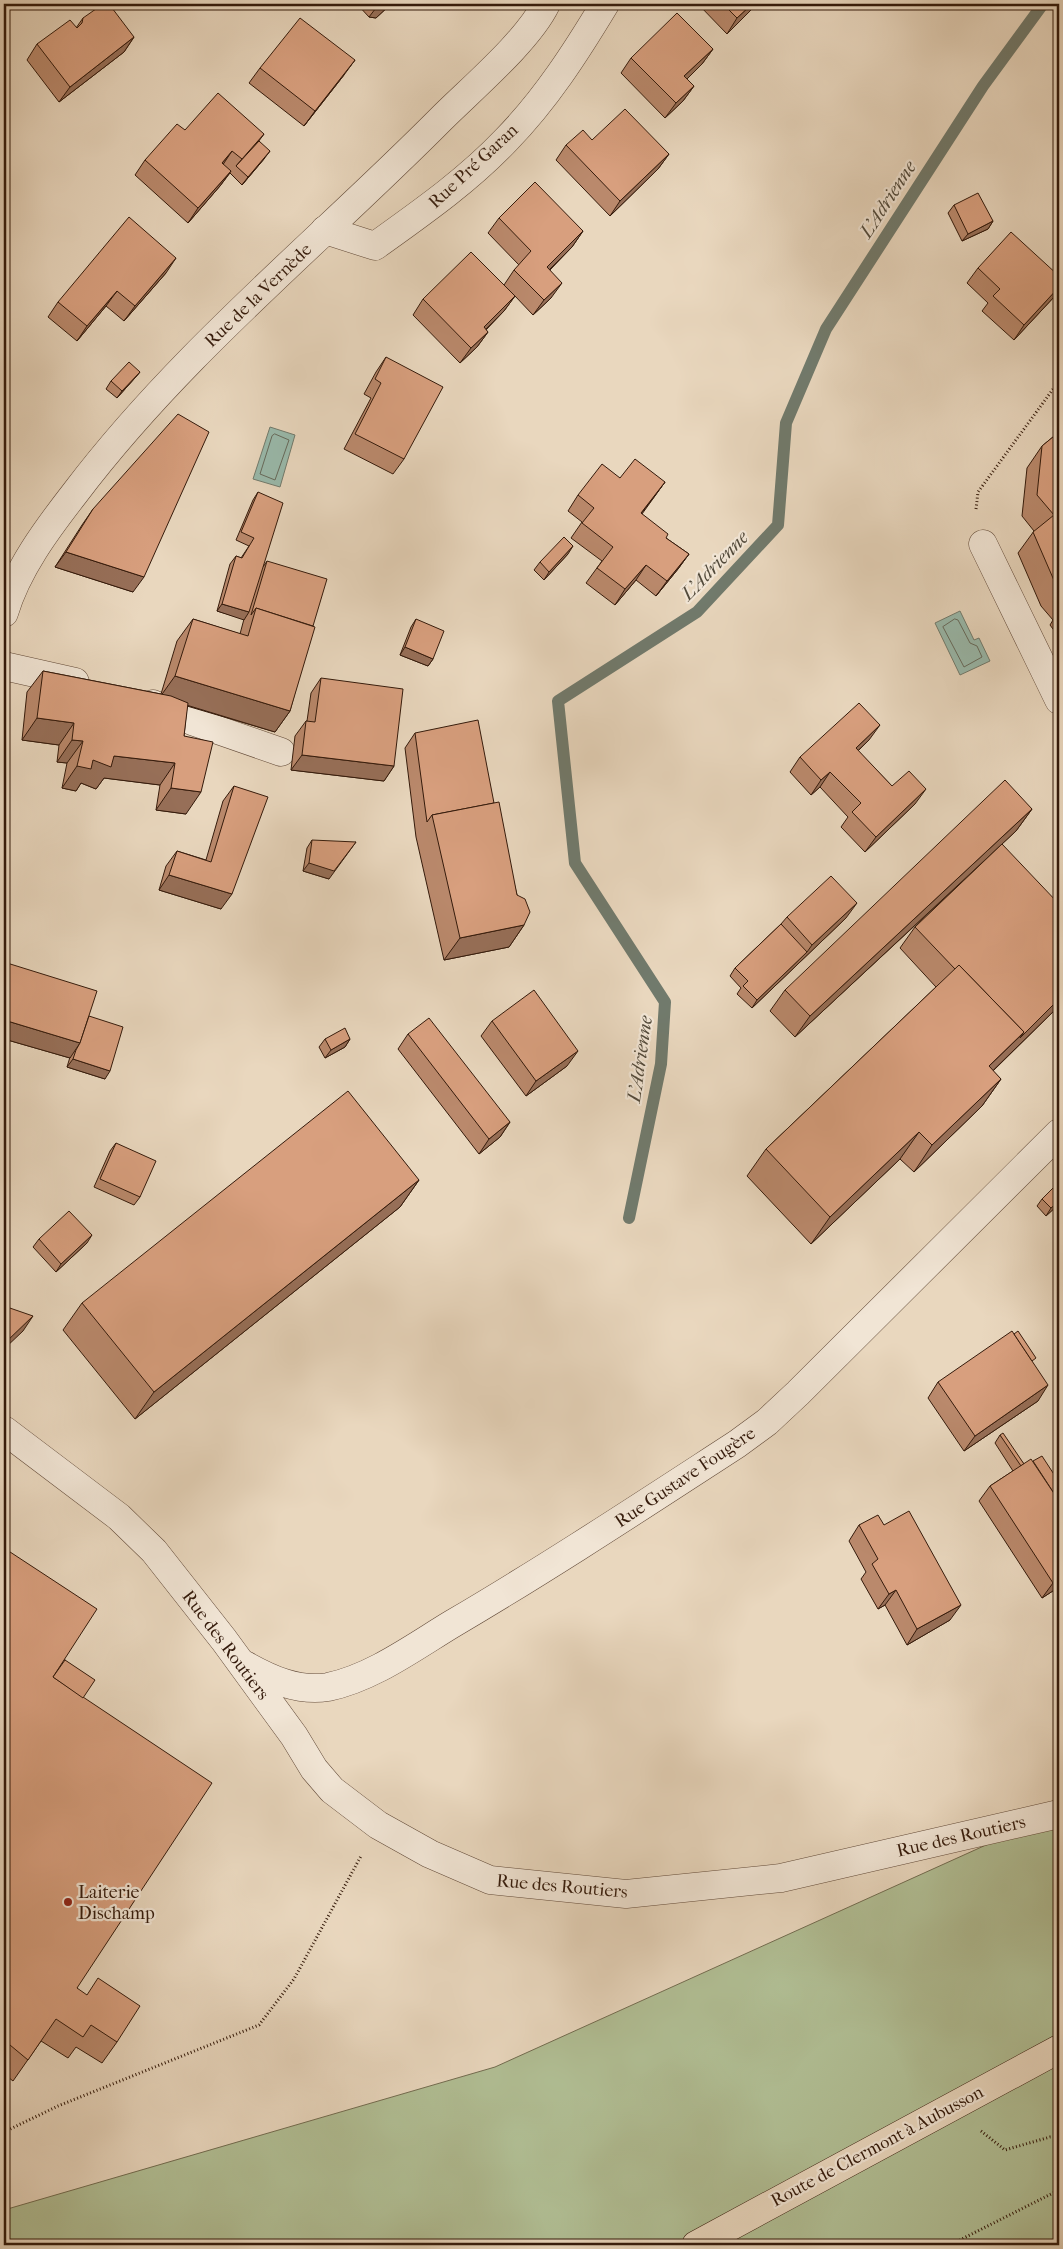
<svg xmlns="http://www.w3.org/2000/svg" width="1063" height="2249" font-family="'IM FELL French Canon',serif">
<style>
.green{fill:#b1bf95;stroke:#726c50}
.water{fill:#99baac;stroke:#717a6c}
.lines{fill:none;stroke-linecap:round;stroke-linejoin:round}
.shore{stroke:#666a5c;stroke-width:1}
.stream{stroke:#717a6c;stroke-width:12}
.minor-casing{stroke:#614938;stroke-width:29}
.major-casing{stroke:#341a0b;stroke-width:29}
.path{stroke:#341a0b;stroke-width:3;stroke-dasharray:1 2.5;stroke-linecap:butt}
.minor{stroke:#f1e5d5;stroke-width:28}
.major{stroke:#e9d7be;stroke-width:28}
.wall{fill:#ba896c;stroke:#341a0b}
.shaded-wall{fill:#976f58;stroke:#341a0b}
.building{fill:#d89f7e;stroke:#341a0b}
.poi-dot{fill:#8f2418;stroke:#f1e5d5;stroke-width:2}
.labels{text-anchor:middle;stroke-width:4.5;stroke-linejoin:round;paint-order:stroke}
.street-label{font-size:18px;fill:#341a0b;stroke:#f1e5d5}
.poi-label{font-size:18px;fill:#341a0b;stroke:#f1e5d5;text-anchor:start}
.water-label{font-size:19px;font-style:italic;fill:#524a3b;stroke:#f1e5d5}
</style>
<rect width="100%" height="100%" fill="#e9d7be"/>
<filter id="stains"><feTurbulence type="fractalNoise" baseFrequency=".004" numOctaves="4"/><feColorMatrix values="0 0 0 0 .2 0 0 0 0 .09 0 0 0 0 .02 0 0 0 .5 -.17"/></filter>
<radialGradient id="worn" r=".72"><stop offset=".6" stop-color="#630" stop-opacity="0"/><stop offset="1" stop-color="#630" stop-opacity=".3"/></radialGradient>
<path class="green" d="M1059,1812v433h-1055v-35l491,-143z"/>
<g class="water">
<path d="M270,427l25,8 -15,52 -27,-8z"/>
<path d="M960,611l14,29 5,-2 11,23 -30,14 -25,-52z"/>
</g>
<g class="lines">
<g class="shore">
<path d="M275,434l14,6 -14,40 -15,-6 12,-38z"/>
<path d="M955,619l3,1 12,23 7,3 5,11 -18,10 -21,-40z"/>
</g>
<path class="stream" d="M629,1218l32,-154 4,-62 -90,-139 -17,-162 139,-89 81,-87 8,-102 40,-94 157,-243 60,-82"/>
<defs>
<g id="minor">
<path d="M325,230l50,16c46,-33 92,-65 131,-106 40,-41 70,-88 99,-136"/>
<path d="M983,544l76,156"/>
<path d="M4,613c13,-44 43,-84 71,-120 105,-139 243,-250 366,-374 30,-30 87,-78 105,-115"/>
<path d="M4,666l71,16"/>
<path d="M153,704l39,17 89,31"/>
<path d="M4,1430l115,87 35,34 70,89 70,96 20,33 18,21 46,35 52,29 60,26 136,14 155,-16 278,-64"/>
<path d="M245,1665c25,14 53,27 83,22 44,-9 86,-40 124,-63 97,-57 191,-119 285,-180l30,-22 31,-29 261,-260"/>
</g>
<path id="major" d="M696,2245l363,-196"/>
</defs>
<use href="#minor" class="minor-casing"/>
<use href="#major" class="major-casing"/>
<g class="path">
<path d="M976,509l2,-17 81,-111"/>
<path d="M981,2131l24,19 45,-13h9"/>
<path d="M4,2132l54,-26 201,-81 35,-46 67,-123"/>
<path d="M950,2245l109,-55"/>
</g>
<use href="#minor" class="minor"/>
<use href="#major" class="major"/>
</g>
<g class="wall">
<path d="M357,4h34l-15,14 -7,-1z"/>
<path d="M698,4h59l-30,30z"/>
<path d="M83,18l51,19 -10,15 -65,50 -32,-42 10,-16 39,-16z"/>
<path d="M713,49l-11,15 -15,15 7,7 -11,15 -18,17 -44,-45 10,-15z"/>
<path d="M260,68l84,7 -40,51 -55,-43z"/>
<path d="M185,130l74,11 5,18 -22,26 -12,-12 -10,13 -32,37 -53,-48 10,-15z"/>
<path d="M592,140l77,14 -11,15 -48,47 -54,-56 10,-15z"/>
<path d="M954,205l39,16 -5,8 -26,12 -14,-28z"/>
<path d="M499,218l84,13 -11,16 -22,23 1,28 -18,17 -18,-19 -11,15 -18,19 2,2 -11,15 -17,16 -47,-48 10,-16 81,-14 10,-15 5,-5 -31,-32z"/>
<path d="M978,268l76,29 -40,43 -32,-29 6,-8 -21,-20z"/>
<path d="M166,273l-42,48 -18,-15 -29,35 -29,-24 10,-15z"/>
<path d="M386,357l18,102 -11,15 -49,-25 27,-51 -7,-4 12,-22z"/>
<path d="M140,372l-6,7 -17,19 -11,-9 5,-8z"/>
<path d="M1059,432v205l-9,-12 3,-5 -12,-14 -23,-53 16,-22 -12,-15 5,-48 15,-22z"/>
<path d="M620,478l45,4 -23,32 24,24 23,16 -11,15 -22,27 -20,-16 -21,25 -29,-22 16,-22 -31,-23 11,-16 -14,-11 10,-16z"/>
<path d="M258,492l5,75 4,-6 46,65 -23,85 -15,21 -88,-26 -3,30 2,78 -30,-4 4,-25 -56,-7 -8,11 -15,-6 -5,8 -14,-3 5,-25 -10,-1 2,-17 -37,-5 5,-48 16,-21 118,23 16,-53 16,-22 47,15 4,-15 -27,-8 13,-47 6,-8 5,2 8,-12 -13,-6 17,-40z"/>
<path d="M93,509l40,83 -78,-25 27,-42z"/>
<path d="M568,554l-24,26 -10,-10 6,-8z"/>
<path d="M416,619l17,40 -5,7 -28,-11 11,-28z"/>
<path d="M1059,637v7l-2,-3z"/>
<path d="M321,678l73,88 -10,15 -93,-11 4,-34 11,-15h1l4,-28z"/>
<path d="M415,733l79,70 23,92 7,30 -15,22 -65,13 -28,-123 -11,-89z"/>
<path d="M869,740l-11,11 34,35 23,18 -50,48 -24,-25 7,-10 -28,-30 -9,8 -21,-23 10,-15z"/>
<path d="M234,786l-13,123 -62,-19 7,-24 11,-15 29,9 17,-59z"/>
<path d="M1032,809l-16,22 -14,13 57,162 -66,65 8,8 -19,27 -68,66 -14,-13 -89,85 -64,-68 19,-27 170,-162 -36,-39 15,-21 64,-61 -184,171 -25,-26 15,-21z"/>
<path d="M312,840l17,39 -26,-8 4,-23z"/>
<path d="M787,917l59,1 -94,90 -15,-14 4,-6 -11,-12 5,-8 46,-44z"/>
<path d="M7,963l82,53 16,63 -38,-12 3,-10v1l-66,-19v-72z"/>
<path d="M492,1021l75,45 -41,30 -45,-60z"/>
<path d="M408,1034l102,88 -10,15 -21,17 -81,-105z"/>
<path d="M325,1039h25l-5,8 -20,11 -6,-11z"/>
<path d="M116,1143l24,54 -6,8 -40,-18 16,-36z"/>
<path d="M419,1180l-19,27 -265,212 -72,-89 19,-27z"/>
<path d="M1059,1182v22l-13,12 -9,-10 5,-7z"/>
<path d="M39,1239l48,4 -31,29 -23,-25z"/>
<path d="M1033,1363l5,38 -74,50 -36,-53 10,-16z"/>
<path d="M1000,1435l24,29 35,123 -17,11 -63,-97 11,-15 23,-15 -18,-28z"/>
<path d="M859,1525h25l66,95 -43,25 -22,-40 -7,4 -17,-30 5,-7 -17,-31z"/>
<path d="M4,1548l61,112 18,38 -6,290 40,54 -15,21 -26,-16 -8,11 -27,-17 -28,40 -9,-7z"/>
</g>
<g class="shaded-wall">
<path d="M379,4h12l-15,14 -7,-1z"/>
<path d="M752,4h5l-30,30 10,-16z"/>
<path d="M134,37l-10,15 -65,50 11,-15z"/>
<path d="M713,49l-11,15 -28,28 10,-16z"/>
<path d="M355,60l-11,15 -40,51 11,-15z"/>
<path d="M694,86l-11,15 -18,17 11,-15z"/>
<path d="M264,134l-11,15 -17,17 6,-7z"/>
<path d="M232,151l-10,15v-3z"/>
<path d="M270,151l-6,8 -22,26 6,-8z"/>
<path d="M669,154l-11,15 -48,47 10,-15z"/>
<path d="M231,171l-11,15 -32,37 10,-15z"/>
<path d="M993,221l-5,8 -26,12 6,-7z"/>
<path d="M583,231l-11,16 -35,35 10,-15z"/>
<path d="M176,258l-10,15 -42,48 11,-15z"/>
<path d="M562,283l-11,15 -18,17 11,-15z"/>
<path d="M1059,287v2l-5,8 -40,43 10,-15z"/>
<path d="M117,291l-11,15 -29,35 10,-15z"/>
<path d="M515,296l-11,15 -31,31 11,-15z"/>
<path d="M488,332l-11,15 -17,16 11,-15z"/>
<path d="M140,372l-6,7 -17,19 5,-7z"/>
<path d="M665,482l-11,15 -24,31 11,-15z"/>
<path d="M573,546l-5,8 -24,26 5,-8z"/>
<path d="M66,552l78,25 -11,15 -78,-25z"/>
<path d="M689,554l-11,15 -22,27 11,-15z"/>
<path d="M646,565l-10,15 -21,25 10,-16z"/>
<path d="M222,604l27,8 -5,8 -27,-9z"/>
<path d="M405,647l28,12 -5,7 -28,-11z"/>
<path d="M175,676l115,35 -15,21 -115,-35z"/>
<path d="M37,718l37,5 -15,22 -37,-5z"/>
<path d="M880,725l-11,15 -24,23 11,-15z"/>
<path d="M72,740l11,1 -16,22 -10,-1z"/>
<path d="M302,755l92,11 -10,15 -93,-11z"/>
<path d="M114,756l61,7 -15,22 -56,-7 -8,11 -15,-6 -5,8 -14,-3 15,-22 16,-6z"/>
<path d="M830,772l-10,15 -9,8 10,-15z"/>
<path d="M171,788l30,4 -15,22 -30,-4z"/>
<path d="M926,789l-11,15 -50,48 11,-15z"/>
<path d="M1032,809l-16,22 -221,206 15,-21z"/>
<path d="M356,842l-27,37 -26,-8 6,-8z"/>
<path d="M169,875l63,19 -11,15 -62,-19z"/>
<path d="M857,903l-11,15 -94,90 5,-8 50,-48 5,-7z"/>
<path d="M524,925l-15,22 -65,13 16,-22z"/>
<path d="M1059,999v7l-89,87 19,-27z"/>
<path d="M4,1020l76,23 -10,15 -66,-19z"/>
<path d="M350,1039l-5,8 -20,11 6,-8z"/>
<path d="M578,1051l-11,15 -41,30 10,-15z"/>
<path d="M73,1059l37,12 -5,8 -38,-12z"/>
<path d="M1001,1079l-19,27 -68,66 18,-27z"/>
<path d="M510,1122l-10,15 -21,17 10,-15z"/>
<path d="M919,1132l-19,27 -89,85 19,-27z"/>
<path d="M419,1180l-19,27 -265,212 19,-27z"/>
<path d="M1059,1201v3l-13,12 5,-8z"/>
<path d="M92,1235l-5,8 -31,29 5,-8z"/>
<path d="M33,1316l-10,15 -19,18v-8z"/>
<path d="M1048,1385l-10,16 -74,50 11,-15z"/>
<path d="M1059,1579v8l-17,11 11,-15z"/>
<path d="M896,1590l-11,15 -7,4 11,-15z"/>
<path d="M961,1605l-11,15 -43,25 10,-16z"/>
</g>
<g class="building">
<path d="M103,4h6l25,33 -64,50 -33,-43 33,-24 7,8 5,-5 1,-5z"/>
<path d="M723,4h29l-15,14z"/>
<path d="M677,13l36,36 -29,27 10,10 -18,17 -45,-45z"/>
<path d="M300,18l55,42 -40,51 -55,-43z"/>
<path d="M218,93l46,41 -22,25 -10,-8 -10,12 9,8 -33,37 -53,-48 32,-36 8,6z"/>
<path d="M625,109l44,45 -49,47 -54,-56 17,-15 9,10z"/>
<path d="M259,141l11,10 -22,26 -12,-11z"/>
<path d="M535,182l48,49 -36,36 15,16 -18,17 -30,-30 17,-19 -32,-33z"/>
<path d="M978,193l15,28 -25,13 -14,-29z"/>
<path d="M129,217l47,41 -41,48 -18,-15 -30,35 -29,-24z"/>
<path d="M1011,232l48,44v11l-35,38 -31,-29 7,-7 -22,-21z"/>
<path d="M471,252l44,44 -31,31 4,5 -17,16 -48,-49z"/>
<path d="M386,357l57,30 -39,72 -49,-25 26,-51 -6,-4z"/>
<path d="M129,362l11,10 -18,19 -11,-10z"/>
<path d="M178,414l31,18 -65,145 -78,-25 27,-43z"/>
<path d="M1059,432v156l-3,-3 -23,-53 21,-17 -17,-20 5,-49z"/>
<path d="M635,459l30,23 -24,31 27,21 -2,4 23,16 -22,27 -21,-16 -21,24 -28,-21 16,-21 -31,-24 12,-15 -16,-13 24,-31 18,14z"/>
<path d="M258,492l25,11 -34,109 -27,-8 14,-48 6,2 12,-20 -13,-6z"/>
<path d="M564,537l9,9 -24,26 -9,-10z"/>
<path d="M267,561l60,18 -14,47 -57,-18 -5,7z"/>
<path d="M256,608l59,19 -25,84 -115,-35 18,-57 55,17z"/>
<path d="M416,619l28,12 -11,28 -28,-12z"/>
<path d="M43,671l128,25 17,7 -4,33 29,6 -12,50 -30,-4 4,-25 -61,-7 -3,11 -18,-7 -2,9 -14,-3 6,-25 -11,-1 2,-17 -37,-5z"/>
<path d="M321,678l82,11 -9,77 -92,-11 4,-34 9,1z"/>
<path d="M859,703l21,22 -24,23 36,38 17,-15 17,18 -50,48 -24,-25 9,-9 -31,-31 -9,8 -21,-23z"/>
<path d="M478,720l16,83 -62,12 -5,7 -12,-89z"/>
<path d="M1005,780l27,29 -222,207 -25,-26z"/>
<path d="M234,786l34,11 -36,97 -63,-19 8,-24 34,11z"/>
<path d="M499,802l18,93 8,4 5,13 -6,13 -64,13 -28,-123z"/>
<path d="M312,840l44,2 -22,29 -25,-8z"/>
<path d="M1002,844l57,60v95l-39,39 4,-6 -65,-67 -4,4 -40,-42z"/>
<path d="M831,876l26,27 -45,42 -25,-28z"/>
<path d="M781,924l26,28 -50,48 -14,-14 5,-5 -13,-13z"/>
<path d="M7,963l90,28 -17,52 -76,-23v-48z"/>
<path d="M959,965l65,67 -35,34 12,13 -69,66 -13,-13 -89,85 -64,-68z"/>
<path d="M534,990l44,61 -42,30 -44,-60z"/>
<path d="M89,1016l34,11 -13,44 -37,-12 3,-9 4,-7z"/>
<path d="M429,1018l81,104 -21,17 -81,-105z"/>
<path d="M345,1028l5,11 -19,11 -6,-11z"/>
<path d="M348,1091l71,89 -265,212 -72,-89z"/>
<path d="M116,1143l40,18 -16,36 -40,-18z"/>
<path d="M1059,1182v19l-8,7 -9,-9z"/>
<path d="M69,1211l23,24 -31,29 -22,-25z"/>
<path d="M4,1306l29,10 -27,26 -2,-1z"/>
<path d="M1012,1331l36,54 -73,51 -37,-54z"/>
<path d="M1018,1331l18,27 -4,3 -18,-27z"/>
<path d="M1003,1433l21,31 -3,2 -21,-31z"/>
<path d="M1042,1456l17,26v19l-26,-40z"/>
<path d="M1031,1459l28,42v78l-6,4 -63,-97z"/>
<path d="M909,1511l52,94 -44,24 -21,-39 -7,4 -17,-30 6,-5 -19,-34 19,-10 6,10z"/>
<path d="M4,1548l93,61 -44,68 159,106 -135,205 10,7 11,-17 42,28 -23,36 -26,-17 -8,12 -27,-18 -28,41 -24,-20z"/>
<path d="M65,1660l30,20 -12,18 -30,-21z"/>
</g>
<circle class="poi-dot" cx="68" cy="1902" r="5"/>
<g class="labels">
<g class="street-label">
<text transform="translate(473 166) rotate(-43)" y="6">Rue Pré Garan</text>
<text transform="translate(258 295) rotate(-44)" y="6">Rue de la Vernède</text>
<text transform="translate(685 1477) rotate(-34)" y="6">Rue Gustave Fougère</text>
<text transform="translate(226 1645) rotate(53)" y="6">Rue des Routiers</text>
<text transform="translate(961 1836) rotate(-13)" y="6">Rue des Routiers</text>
<text transform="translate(562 1886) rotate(5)" y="6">Rue des Routiers</text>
<text transform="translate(877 2146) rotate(-28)" y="6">Route de Clermont à Aubusson</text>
</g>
<g class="poi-label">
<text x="78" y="1898">Laiterie<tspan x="78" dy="21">Dischamp</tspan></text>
</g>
<g class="water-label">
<text transform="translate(887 199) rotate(-57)" y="7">L'Adrienne</text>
<text transform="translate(714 565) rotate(-46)" y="7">L'Adrienne</text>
<text transform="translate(639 1059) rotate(-82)" y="7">L'Adrienne</text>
</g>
</g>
<rect width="1063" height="2249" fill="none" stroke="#e9d7be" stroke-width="20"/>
<rect x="5" y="5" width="1053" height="2239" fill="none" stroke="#341a0b" stroke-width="2.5"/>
<rect x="10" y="10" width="1043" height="2229" fill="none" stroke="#341a0b"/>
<rect width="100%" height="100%" filter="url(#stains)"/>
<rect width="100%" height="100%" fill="url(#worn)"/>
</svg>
